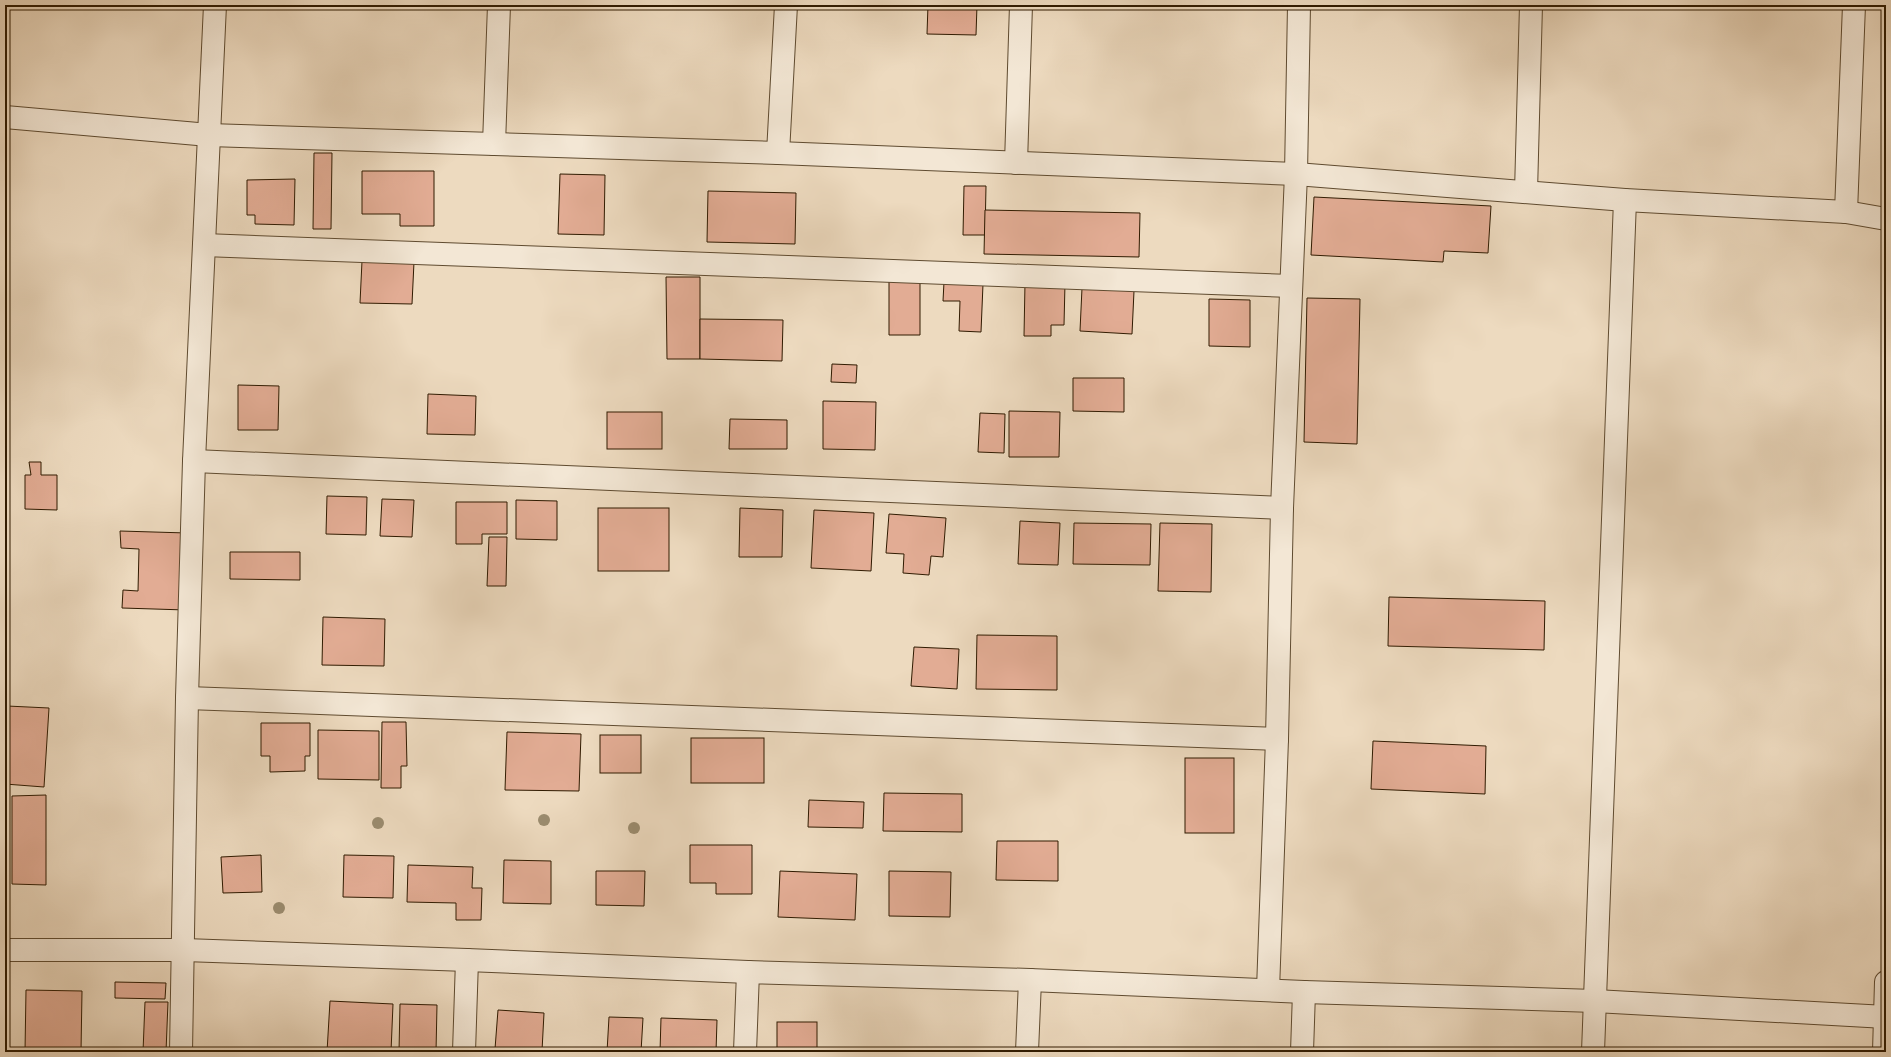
<svg xmlns="http://www.w3.org/2000/svg" width="1891" height="1057" font-family="'IM FELL English',serif">
<style>
.building{fill:#e2ac94;stroke:#301b01}
.lines{fill:none;stroke-linecap:round;stroke-linejoin:round}
.minor-casing{stroke:#5f4b30;stroke-width:24}
.minor{stroke:#f3e7d5;stroke-width:22}
.tree{fill:#9b8c6f}
</style>
<rect width="100%" height="100%" fill="#eddabf"/>
<filter id="stains"><feTurbulence type="fractalNoise" baseFrequency=".005" numOctaves="4"/><feColorMatrix values="0 0 0 0 .2 0 0 0 0 .09 0 0 0 0 .02 0 0 0 .5 -.17"/></filter>
<radialGradient id="worn" r=".72"><stop offset=".6" stop-color="#630" stop-opacity="0"/><stop offset="1" stop-color="#630" stop-opacity=".3"/></radialGradient>
<g class="building">
<path d="M928,5h49l-1,30 -49,-1z"/>
<path d="M314,153h18l-1,76h-18z"/>
<path d="M362,171h72v55h-34v-12h-38z"/>
<path d="M560,174l45,1 -1,60 -46,-1z"/>
<path d="M295,179l-1,46 -39,-1v-9h-8v-35z"/>
<path d="M964,186h22l-1,49h-22z"/>
<path d="M708,191l88,2 -1,51 -88,-2z"/>
<path d="M1314,197l177,9 -3,47 -44,-2 -1,11 -132,-7z"/>
<path d="M985,210l155,3 -1,44 -155,-3z"/>
<path d="M362,261l52,1 -2,42 -52,-1z"/>
<path d="M666,277h34v82h-33z"/>
<path d="M920,280v55h-31v-54z"/>
<path d="M944,282l39,2 -2,48 -22,-1 1,-30h-17z"/>
<path d="M1025,283h40l-1,42h-13v11h-27z"/>
<path d="M1082,288l52,3 -2,43 -52,-3z"/>
<path d="M1307,298l53,1 -3,145 -53,-2z"/>
<path d="M1209,299l41,1v47l-41,-1z"/>
<path d="M700,319l83,1 -1,41 -82,-2z"/>
<path d="M832,364l25,1 -1,18 -25,-1z"/>
<path d="M1073,378h51v34l-51,-1z"/>
<path d="M238,385l41,1 -1,44h-40z"/>
<path d="M428,394l48,2 -1,39 -48,-1z"/>
<path d="M823,401l53,1 -1,48 -52,-1z"/>
<path d="M1009,411l51,1 -1,45h-50z"/>
<rect x="607" y="412" width="55" height="37"/>
<path d="M980,413l25,1 -1,39 -26,-1z"/>
<path d="M730,419l57,1v29h-58z"/>
<path d="M29,462h12v13h16v35l-32,-1v-34h6z"/>
<path d="M327,496l40,1 -1,38 -40,-1z"/>
<path d="M382,499l32,1 -2,37 -32,-1z"/>
<path d="M516,500l41,1v39l-41,-1z"/>
<path d="M456,502h51v32h-25v10h-26z"/>
<rect x="598" y="508" width="71" height="63"/>
<path d="M740,508l43,2 -1,47h-43z"/>
<path d="M814,510l60,3 -3,58 -60,-3z"/>
<path d="M889,514l57,4 -3,39 -12,-1 -2,19 -26,-2 1,-19 -18,-1z"/>
<path d="M1020,521l40,2 -2,42 -40,-1z"/>
<path d="M1074,523l77,1 -1,41 -77,-1z"/>
<path d="M1160,523l52,1 -1,68 -53,-1z"/>
<path d="M120,531l67,2 -1,77 -64,-2 1,-18 15,1 1,-42 -18,-1z"/>
<path d="M489,537h18l-1,49h-19z"/>
<path d="M230,552h70v28l-70,-1z"/>
<path d="M1389,597l156,4 -1,49 -156,-4z"/>
<path d="M323,617l62,2 -1,47 -62,-1z"/>
<path d="M977,635l80,1v54l-81,-1z"/>
<path d="M914,647l45,2 -2,40 -46,-3z"/>
<path d="M7,706l42,2 -5,79 -39,-3v-58z"/>
<path d="M382,722h24l1,44h-6v22h-20z"/>
<path d="M261,723h49v33h-5v15l-35,1v-16h-9z"/>
<path d="M318,730l61,1v49l-61,-1z"/>
<path d="M507,732l74,2 -2,57 -74,-1z"/>
<rect x="600" y="735" width="41" height="38"/>
<rect x="691" y="738" width="73" height="45"/>
<path d="M1373,741l113,5 -1,48 -114,-5z"/>
<rect x="1185" y="758" width="49" height="75"/>
<path d="M884,793l78,1v38l-79,-1z"/>
<path d="M46,795v90l-34,-1v-88z"/>
<path d="M809,800l55,2 -1,26 -55,-1z"/>
<path d="M997,841h61v40l-62,-1z"/>
<path d="M690,845h62v49h-36v-11h-26z"/>
<path d="M261,855l1,37 -39,1 -2,-36z"/>
<path d="M344,855l50,1 -1,42 -50,-1z"/>
<path d="M504,860l47,1v43l-48,-1z"/>
<path d="M408,865l65,2 -1,21h10l-1,32h-25v-17l-49,-1z"/>
<path d="M596,871h49l-1,35 -48,-1z"/>
<path d="M780,871l77,3 -2,46 -77,-3z"/>
<path d="M889,871l62,1 -1,45 -61,-1z"/>
<path d="M115,982l51,1 -1,16 -50,-1z"/>
<path d="M26,990l56,1 -1,61h-56z"/>
<path d="M330,1001l63,3 -2,48h-64z"/>
<path d="M145,1002h23l-2,50h-23z"/>
<path d="M400,1004l37,1 -1,47h-37z"/>
<path d="M498,1010l46,3 -2,38 -47,-2z"/>
<path d="M609,1017l34,1 -2,34h-34z"/>
<path d="M661,1018l56,2 -1,32h-56z"/>
<rect x="777" y="1022" width="40" height="30"/>
</g>
<g class="lines">
<defs>
<g id="minor">
<path d="M5,117l204,18 569,18 518,21 329,26 221,12 40,7"/>
<path d="M494,144l5,-139"/>
<path d="M778,153l8,-148"/>
<path d="M1016,163l5,-158"/>
<path d="M1526,192l5,-187"/>
<path d="M1846,212l8,-207"/>
<path d="M204,245l1087,41"/>
<path d="M194,461l1088,47"/>
<path d="M187,698l1090,41"/>
<path d="M5,950h179l283,10 281,12"/>
<path d="M1268,990l9,-251 5,-231 14,-334 3,-169"/>
<path d="M181,1052l6,-354 7,-237 21,-456"/>
<path d="M464,1052l3,-92"/>
<path d="M745,1052l3,-80 282,8 274,12 291,9 291,16"/>
<path d="M1027,1052l3,-72"/>
<path d="M1302,1052l2,-60"/>
<path d="M1593,1052l32,-852"/>
<path d="M1884,1052l2,-70"/>
</g>
</defs>
<use href="#minor" class="minor-casing"/>
<use href="#minor" class="minor"/>
</g>
<g class="tree">
<circle cx="544" cy="820" r="6"/>
<circle cx="378" cy="823" r="6"/>
<circle cx="634" cy="828" r="6"/>
<circle cx="279" cy="908" r="6"/>
</g>
<rect width="1891" height="1057" fill="none" stroke="#eddabf" stroke-width="20"/>
<rect x="6" y="6" width="1879" height="1045" fill="none" stroke="#301b01" stroke-width="2"/>
<rect x="10" y="10" width="1871" height="1037" fill="none" stroke="#301b01"/>
<rect width="100%" height="100%" filter="url(#stains)"/>
<rect width="100%" height="100%" fill="url(#worn)"/>
</svg>
